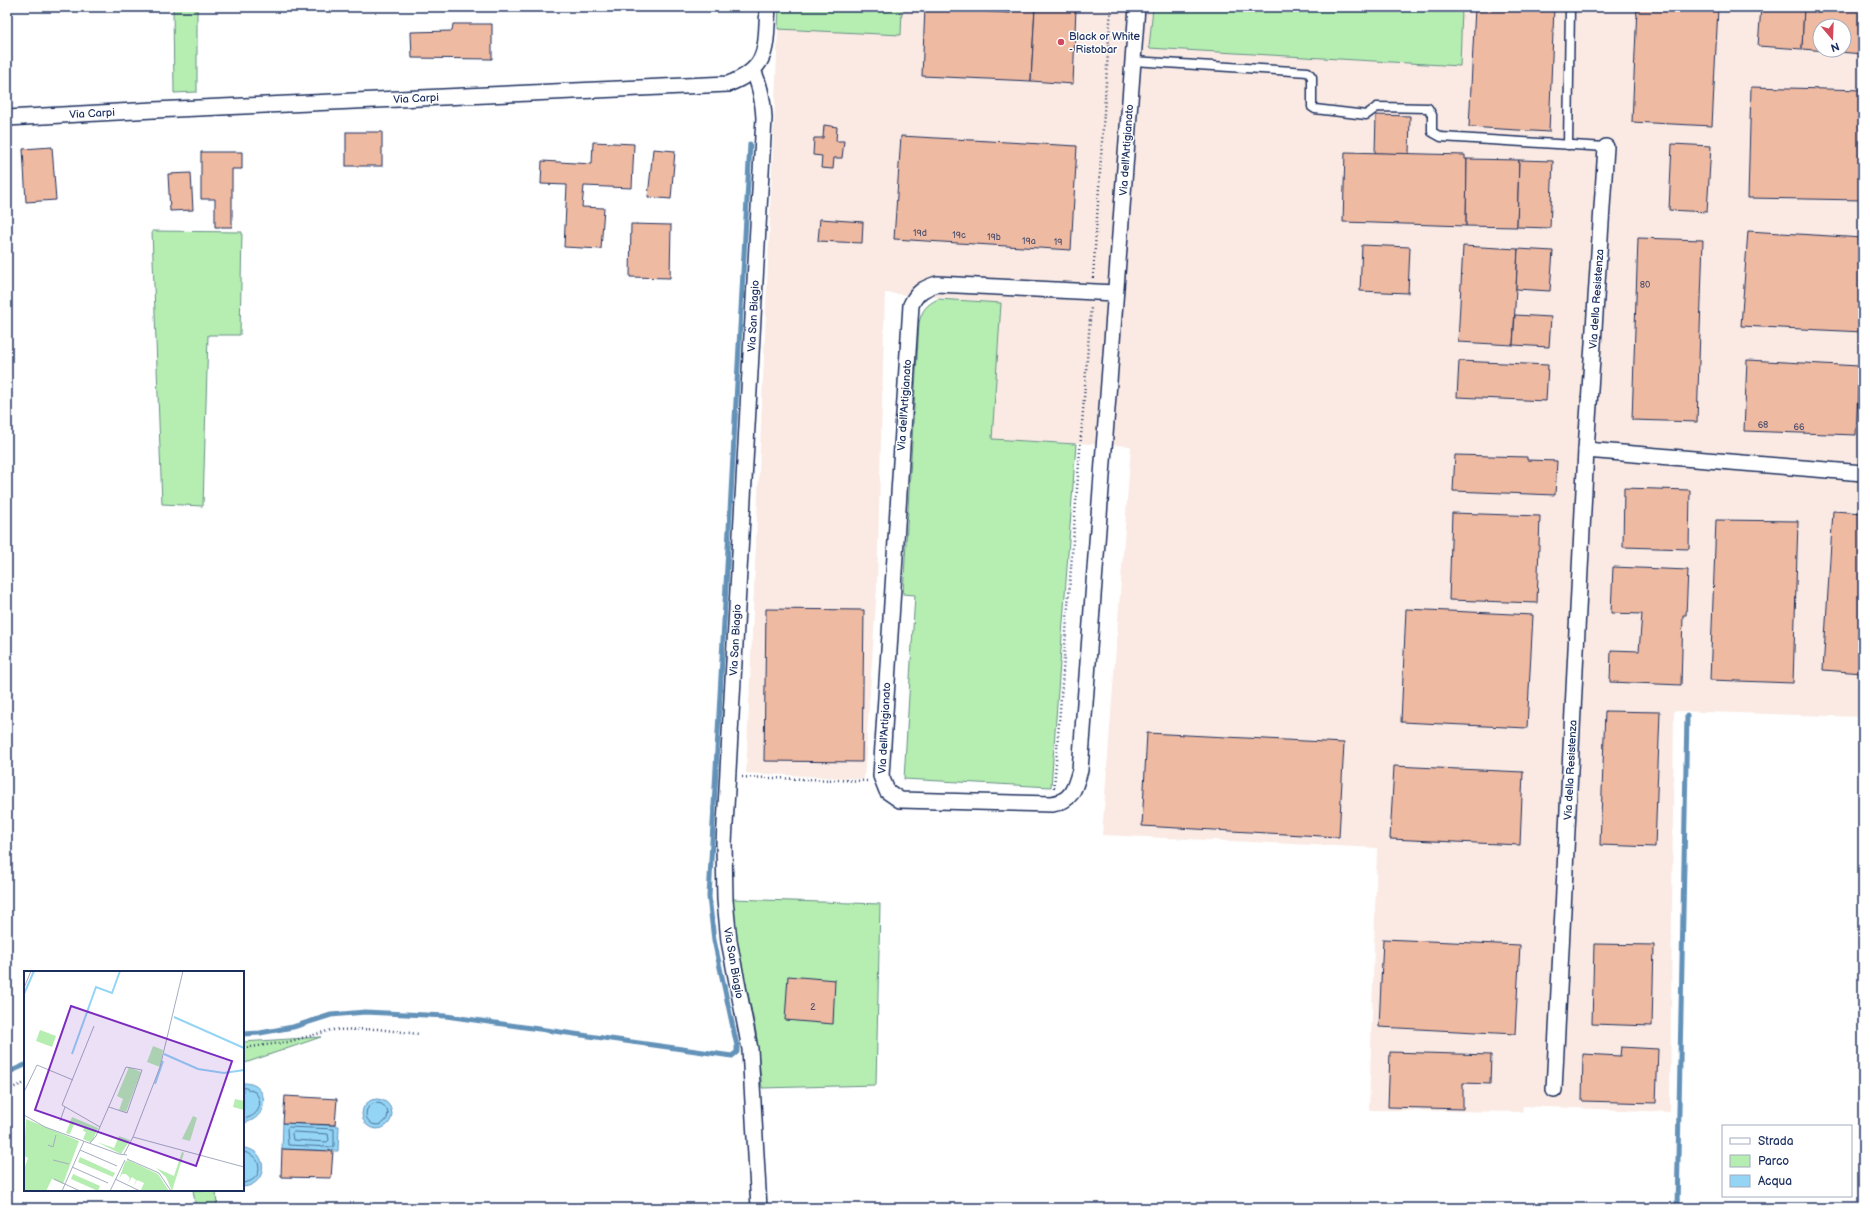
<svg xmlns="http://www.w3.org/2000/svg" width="1870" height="1215" font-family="'Balsamiq Sans',sans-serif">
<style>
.built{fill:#faeae3;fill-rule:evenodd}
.green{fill:#b6eeb1;stroke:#688e88}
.water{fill:#94d4f5;stroke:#6492b9}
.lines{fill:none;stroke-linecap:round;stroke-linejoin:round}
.shore{stroke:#4b719a;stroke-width:1}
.stream{stroke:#6492b9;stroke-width:5}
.building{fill:#efbaa2;stroke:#1b2f5e;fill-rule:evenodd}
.service-casing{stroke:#1b2f5e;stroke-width:11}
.minor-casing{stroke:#1b2f5e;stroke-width:18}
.path{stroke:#1b2f5e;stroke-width:2.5;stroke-dasharray:1 3;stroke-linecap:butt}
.service{stroke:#fff;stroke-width:8}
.minor{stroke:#fff;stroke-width:15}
.poi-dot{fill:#d1495b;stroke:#fff;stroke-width:1.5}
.labels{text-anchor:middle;stroke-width:3;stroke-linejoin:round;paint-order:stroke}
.number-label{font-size:9px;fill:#50526f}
.poi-label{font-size:11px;fill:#1b2f5e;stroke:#fff;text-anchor:start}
.street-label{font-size:11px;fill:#1b2f5e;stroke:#fff}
.inset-river{fill:none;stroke:#94d4f5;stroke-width:2}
.inset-road{fill:none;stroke:#a4acbf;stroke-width:1}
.view{fill:#7b2cbf;fill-opacity:0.15;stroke:#7b2cbf;stroke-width:2}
.inset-edge{fill:none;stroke:#1b2f5e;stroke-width:2}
</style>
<rect width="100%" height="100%" fill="#fff"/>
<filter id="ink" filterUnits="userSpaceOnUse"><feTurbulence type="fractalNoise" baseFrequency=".025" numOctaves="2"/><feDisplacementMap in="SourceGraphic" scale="8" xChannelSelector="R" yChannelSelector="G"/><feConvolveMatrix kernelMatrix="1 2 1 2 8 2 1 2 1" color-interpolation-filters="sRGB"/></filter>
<g filter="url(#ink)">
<path class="built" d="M779,7h373l-2,41 309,18 3,-59h401v710l-189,-6 -4,401 -147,-6 -1,6 -153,-2 8,-262 -275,-13 29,-389 -139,-7 8,-136 -115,-10 -8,295 -13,191 -118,-6zM1820,26h24v24h-24z"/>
<g class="green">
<path d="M173,7h24v85l-23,1z"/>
<path d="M779,7h123l-1,28 -123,-6z"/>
<path d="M1153,7h309l-2,59 -311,-18z"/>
<path d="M152,231l90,1 -2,103h-32l-5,171 -41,-2z"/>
<path d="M938,299l63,4 -9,136 84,5 -25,343 -147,-8 11,-184 -12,-1 16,-271c3,-13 7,-18 19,-24z"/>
<path d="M732,899l148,5 -4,181 -114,3 -6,-56 -19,-92z"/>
<path d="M321,1037l-76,26 -2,1v-22z"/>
<path d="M193,1190h23l1,18h-21z"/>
</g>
<g class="water">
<path d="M243,1083c27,-1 28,36 0,40z"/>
<circle cx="377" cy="1114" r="15"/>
<path d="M283,1123l56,3 -1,25 -56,-2z"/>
<path d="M243,1148c26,1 26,37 0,39z"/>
</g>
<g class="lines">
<g class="shore">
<path d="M243,1087l12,5c10,12 3,25 -12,27"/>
<circle cx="377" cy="1114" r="11"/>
<path d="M289,1127l45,2v17l-2,1 -44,-2 -1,-16z"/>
<path d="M294,1132l34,2 1,6 -2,2 -34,-2 -1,-6z"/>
<path d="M243,1152c21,3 22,29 0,31"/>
</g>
<g class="stream">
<path d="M243,1034l17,-1 33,-6 38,-12 34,-3 81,4 286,40 5,-4v-6l-23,-106 -5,-43 41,-753"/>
<path d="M7,1073l18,-8"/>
<path d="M1677,1208l10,-492"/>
</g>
</g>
<g class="building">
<path d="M1011,7h24l-4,74 -109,-5 3,-68 85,5z"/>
<path d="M1035,7h41l-3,77 -42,-3z"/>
<path d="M1475,7h79l-5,125 -80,-5z"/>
<path d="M1637,7l81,1 -6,118 -80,-4z"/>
<path d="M1761,7h43l-2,42 -44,-3z"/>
<path d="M1804,7h59v47l-61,-5zM1820,26h24v24h-24z"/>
<path d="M453,24h39v35l-80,-1 -1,-26 41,-1z"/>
<path d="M1751,87l112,3v110l-115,-2z"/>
<path d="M1376,115l34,1 -1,38 -34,-1z"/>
<path d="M824,125l13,2 -1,14h8l-2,17h-8l-1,11 -12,-1 1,-12 -9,-1 1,-17h9z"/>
<rect x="346" y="132" width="36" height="34"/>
<path d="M901,136l176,10 -6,104 -177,-11z"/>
<path d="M593,142l41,2 -2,44 -48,-2 -2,21 22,1 -3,41 -37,-2 3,-62 -26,-1 1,-23 50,3z"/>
<path d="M1672,144l39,2 -4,66 -38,-2z"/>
<path d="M52,147l4,53 -30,2 -3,-53z"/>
<path d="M653,149l22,2 -4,48 -23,-2z"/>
<path d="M201,152h41v17h-10v58h-17v-28h-14z"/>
<path d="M1345,152l120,3v4h2l-1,67 -123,-4z"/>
<path d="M1467,159l52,1 -2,67 -51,-1z"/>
<path d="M1519,160l34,1 -3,67 -33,-1z"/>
<path d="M191,173l2,37 -23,1 -2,-37z"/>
<path d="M820,219l43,3 -1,21 -44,-2z"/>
<path d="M631,224l40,1 -1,53 -40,-1z"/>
<path d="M1748,231l115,7v94l-122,-6z"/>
<path d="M1638,238l65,2 -6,182 -65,-2z"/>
<path d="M1362,245l48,2 -2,46 -48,-2z"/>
<path d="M1463,246l55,3 -5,96 -55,-3z"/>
<path d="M1518,249l35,2 -3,40 -34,-2z"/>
<path d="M1515,315l36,2 -2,30 -36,-2z"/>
<path d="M1747,360l112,6 -3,69 -112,-4z"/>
<path d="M1459,361l89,4 -2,36 -89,-4z"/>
<path d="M1455,455l72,2v3l30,1 -2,34 -102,-4z"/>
<path d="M1624,488l66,2 -1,59 -66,-2z"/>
<path d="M1833,511l30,2v160l-40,-3z"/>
<path d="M1452,513l88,3 -3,87 -88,-3z"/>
<path d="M1716,520l82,1 -5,162 -83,-3z"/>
<path d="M1613,567l75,3 -2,45h-3l-2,70 -71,-3 1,-32 28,1 3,-37 -31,-1z"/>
<path d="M766,609l98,1 -2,152 -98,-1z"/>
<path d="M1406,609l127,6 -6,113 -126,-6z"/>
<path d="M1605,711l55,1 -5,135 -55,-2z"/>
<path d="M1147,733l197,10 -5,94 -197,-11z"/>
<path d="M1394,766l129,6 -3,73 -130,-6z"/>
<path d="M1383,939l137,6 -5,89 -136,-7z"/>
<path d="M1594,944l60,1 -2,81 -60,-2z"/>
<path d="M788,976l47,4 -2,44 -48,-4z"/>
<path d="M1621,1047l37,2 -2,54 -74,-2 1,-47 37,2z"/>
<path d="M1390,1052l101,3 -1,29 -27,-1v26l-75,-2z"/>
<path d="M285,1096l52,3 -2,26 -52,-2z"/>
<path d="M282,1149l51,2 -2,27 -50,-1z"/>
</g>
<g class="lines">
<defs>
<g id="service">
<path d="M1133,61l175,11 4,5v30l3,2 51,6 11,-8 51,1 4,7v17l9,5 165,10"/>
<path d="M1568,145l2,-138"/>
</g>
<g id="minor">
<path d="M753,71c8,15 10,31 11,47l-40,725 1,57 4,41 21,108 9,159"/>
<path d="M7,118l147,-8 574,-26c43,-16 37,-38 40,-77"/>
<path d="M1115,293l-178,-9c-13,4 -20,8 -26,21l-30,471 6,15 13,9 152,4c20,-3 23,-16 28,-34l57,-763"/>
<path d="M1586,450l277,23"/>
<path d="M1554,1090l32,-640 20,-303"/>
</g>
</defs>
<use href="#service" class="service-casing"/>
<use href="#minor" class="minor-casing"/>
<g class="path">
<path d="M1093,278l18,-271"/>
<path d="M742,777l125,4"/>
<path d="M1054,788l37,-481"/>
<path d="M243,1048l45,-6 43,-12 46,-1 42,5"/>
<path d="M7,1090l18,-7"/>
</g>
<use href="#service" class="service"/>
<use href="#minor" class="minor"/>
</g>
</g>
<circle class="poi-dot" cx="1061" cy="42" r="4"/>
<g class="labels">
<g class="number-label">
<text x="920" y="236">19d</text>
<text x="959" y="238">19c</text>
<text x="994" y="240">19b</text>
<text x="1029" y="244">19a</text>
<text x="1058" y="245">19</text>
<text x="1645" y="288">80</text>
<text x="1763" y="428">68</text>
<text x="1799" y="430">66</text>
<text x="813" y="1010">2</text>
</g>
<g class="poi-label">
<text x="1069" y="40">Black or White<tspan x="1069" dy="13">- Ristobar</tspan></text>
</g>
<g class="street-label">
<text transform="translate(416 98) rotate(-3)" y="4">Via Carpi</text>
<text transform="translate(92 113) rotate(-3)" y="4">Via Carpi</text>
<text transform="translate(1126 150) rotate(-86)" y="4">Via dell'Artigianato</text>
<text transform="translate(1596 299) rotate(-86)" y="4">Via della Resistenza</text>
<text transform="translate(753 316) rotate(-87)" y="4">Via San Biagio</text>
<text transform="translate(904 405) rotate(-86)" y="4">Via dell'Artigianato</text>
<text transform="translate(735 640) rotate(-87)" y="4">Via San Biagio</text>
<text transform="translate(884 728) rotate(-87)" y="4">Via dell'Artigianato</text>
<text transform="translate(1570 770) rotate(-87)" y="4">Via della Resistenza</text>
<text transform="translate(734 963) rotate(80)" y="4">Via San Biagio</text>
</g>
</g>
<g transform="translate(24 971)">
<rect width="220" height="220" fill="#fff"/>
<path d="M16,59l16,6 -4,11 -16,-6zM129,75l10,4 -3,17 -13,-5zM105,96l12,5 -15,40 -7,-2 4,-11 -6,-3zM211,128l9,2v9l-11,-3zM169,145l4,2 -7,23 -8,-2zM48,146l26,11 -5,12 -3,2 -7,-3 3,-7 -3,-1 1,-3 -10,-4 -4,10 -4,-1zM2,148l53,22 -16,43 -11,-5 -6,12h-22v-22l4,-11 -4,-2zM95,165l11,4 -9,14 -24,-12 17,6zM158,181l2,1 -12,38 -6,-14 -10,-9 18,8zM56,186l35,16 -2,4 -35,-15zM104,189l30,14 11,17 -28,-1 3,-7 -7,-3 -3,6 2,-6 -4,-3 -4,6 2,-5 -4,-4h-4l-3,5 6,-17zM49,203l27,12 -2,5 -27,-12z" fill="#b6eeb1"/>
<path class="inset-river" d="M0,23l10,-23M150,46l70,31M48,83l24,-67 16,6 8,-22M140,83l34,15 26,4 20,-3M131,113l8,-23"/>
<path class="inset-road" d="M0,17l7,-17M70,55l-32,79 38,22M0,121l13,-27 36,15M0,144l21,12 74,27 8,1M36,150l5,-14M109,166l111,30M66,172l6,-7 30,-69 16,3 -15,43 -18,-6M24,174l5,2 3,-12M56,179l37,16M100,183l9,-17 27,-70 23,-96M103,188l32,14 12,18M29,189l16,4M48,196l36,16M30,208l26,12M91,208l25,12M38,220l22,-50M86,220l15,-31"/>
<path class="view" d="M47,35l161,55 -36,105 -161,-56z"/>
<rect width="220" height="220" class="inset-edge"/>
</g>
<rect width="1870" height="1215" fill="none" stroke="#fff" stroke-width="24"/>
<rect x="12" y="12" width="1846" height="1191" fill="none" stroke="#1b2f5e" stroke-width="1.5" filter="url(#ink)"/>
<rect x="1722" y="1125" width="130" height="72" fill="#ffffff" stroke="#a4acbf"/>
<rect x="1730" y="1138" width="20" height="6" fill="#ffffff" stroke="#a4acbf"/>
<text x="1758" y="1145" font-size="12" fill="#1b2f5e">Strada</text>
<rect x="1730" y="1155" width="20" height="12" fill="#b6eeb1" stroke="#a4acbf"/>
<text x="1758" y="1165" font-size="12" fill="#1b2f5e">Parco</text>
<rect x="1730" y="1175" width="20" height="12" fill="#94d4f5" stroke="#a4acbf"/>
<text x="1758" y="1185" font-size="12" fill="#1b2f5e">Acqua</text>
<g transform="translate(1832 38) rotate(161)"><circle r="19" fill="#ffffff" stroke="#a4acbf"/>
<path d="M0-3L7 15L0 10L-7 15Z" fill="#d1495b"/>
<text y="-6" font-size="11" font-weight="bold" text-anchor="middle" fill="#1b2f5e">N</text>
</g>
</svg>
